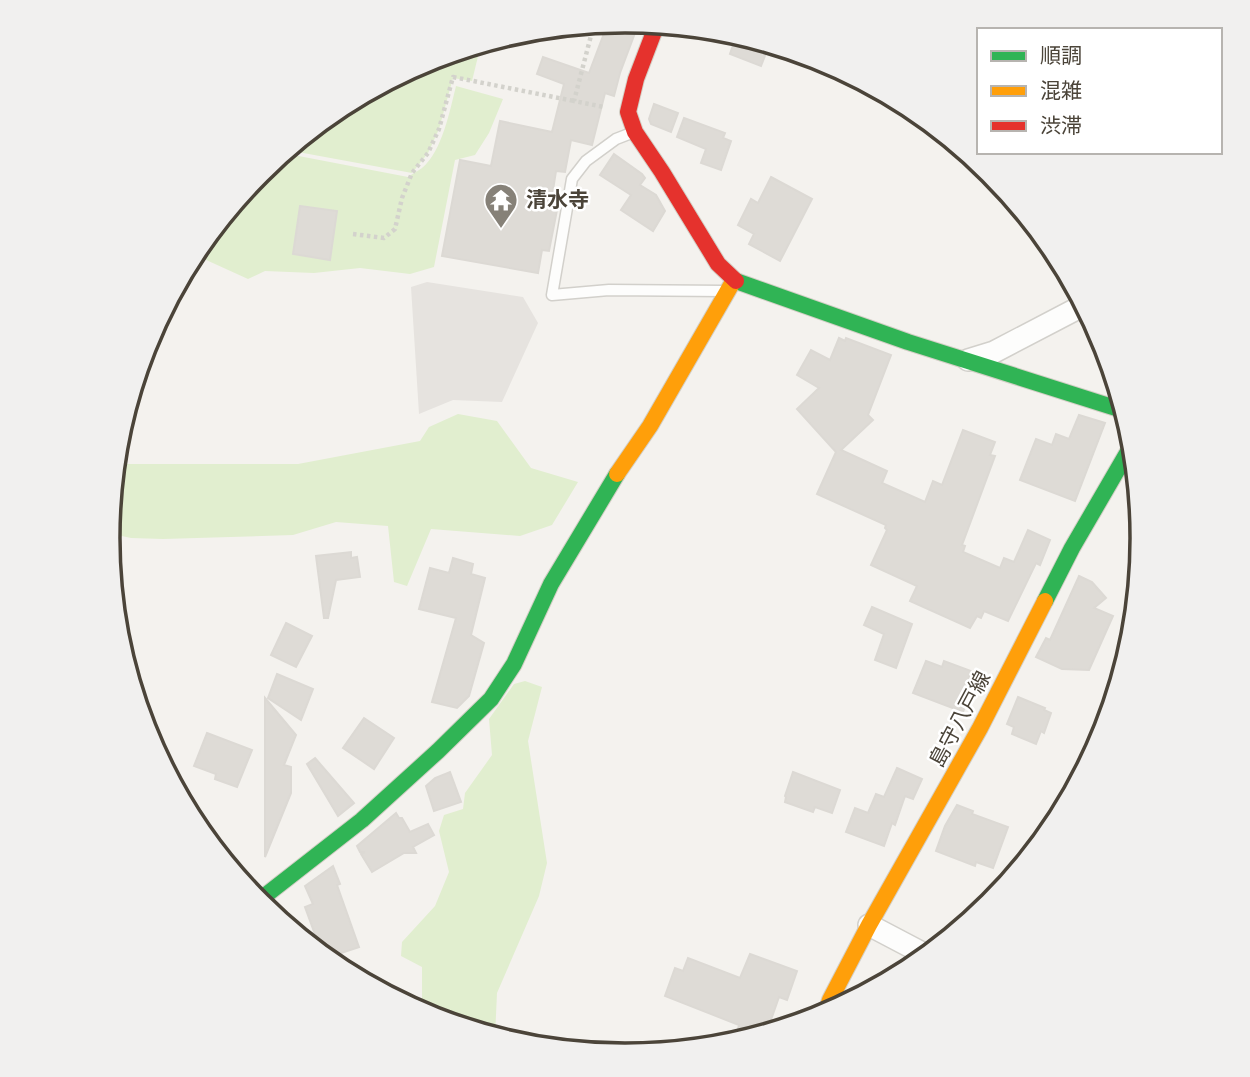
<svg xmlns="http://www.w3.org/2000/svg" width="1250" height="1077" font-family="Lato,'Noto Sans JP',sans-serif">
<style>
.green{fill:#e1eecf}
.parking{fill:#e6e3df}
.building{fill:#dedbd6;stroke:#dcd9d4;stroke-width:2}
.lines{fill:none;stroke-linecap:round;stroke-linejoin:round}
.lane-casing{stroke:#d2d0cb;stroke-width:13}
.street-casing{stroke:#d2d0cb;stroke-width:24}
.fast-casing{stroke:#d3cfc5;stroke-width:18}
.slow-casing{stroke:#d3cfc5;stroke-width:18}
.jam-casing{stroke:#d3cfc5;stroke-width:18}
.path{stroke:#d3d2cc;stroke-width:4.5;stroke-dasharray:3.5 3.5;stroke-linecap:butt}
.lane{stroke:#fdfdfc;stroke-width:10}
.street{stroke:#fdfdfc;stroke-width:21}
.fast{stroke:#30b455;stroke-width:16}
.slow{stroke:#ff9f0a;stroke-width:16}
.jam{stroke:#e5322d;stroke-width:16}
.labels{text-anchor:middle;stroke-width:5;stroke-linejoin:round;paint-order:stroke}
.poi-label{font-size:21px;font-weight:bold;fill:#4b4439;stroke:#fff;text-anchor:start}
.street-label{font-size:21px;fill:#4b4439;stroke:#fff}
.rim{fill:none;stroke:#4b4439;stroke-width:3.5}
</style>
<rect width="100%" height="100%" fill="#f4f2ee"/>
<g class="green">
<path d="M481,44l-9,37 -19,-3 -14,51 -11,24 -16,20 -125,-23 51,-42 89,-48z"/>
<path d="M456,86l47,13 -14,34 -14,22 -20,5 -21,107 -24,7 -50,-6 -46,5 -49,-2 -17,8 -55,-25 66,-82 24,-19 125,24c4,-3 10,-6 14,-9 20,-16 28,-58 34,-82z"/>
<path d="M458,414l39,7 34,47 47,14 -26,43 -32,11 -89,-7 -24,57 -13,-4 -6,-56 -52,-4 -43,13 -130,4 -32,-1 -23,-5 7,-71 12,2h171l122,-23 9,-14z"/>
<path d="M525,681l17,6 -14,54 19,122 -8,33 -42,97 -2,44 -73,-23v-47l-21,-11 1,-14 33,-36 14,-34 -10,-41 5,-16 19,-6 2,-16 27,-38 -3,-36 25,-35z"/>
</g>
<path class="parking" d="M427,282l96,15 15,26 -36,79 -49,-2 -34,14 -8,-127z"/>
<g class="building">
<path d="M625,21l13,4 -18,48 -6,23 -9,-3 -13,52 -21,-5 -6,32 -9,-1 -6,38 7,1 -8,41 -7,-1 -4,23 -96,-17 18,-96 31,6 9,-45 52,11 12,-48 -27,-10 6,-17 46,16 19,-50z"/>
<path d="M737,34l32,11 -8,21 -31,-12z"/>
<path d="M654,104l24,9 -7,19 -20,-8 -2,-5z"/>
<path d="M684,118l41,15 -2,5 8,3 -10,29 -20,-7 5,-14 -29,-12z"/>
<path d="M614,154l28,20 3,4 -5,7 16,10 9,16 -12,20 -32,-21 10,-15 -31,-20z"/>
<path d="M771,177l41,22 -32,62 -31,-17 5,-10 -16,-9 13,-26 7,4z"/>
<path d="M300,206l37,5 -7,49 -37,-6z"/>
<path d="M839,338l6,3 1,-3 45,17 -23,60 5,5 -32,30 46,21 -5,12 43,19 8,-21 9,4 21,-55 32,12 -5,13 5,1 -33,89 3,1 -2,6 37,16 4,-10 10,4 14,-32 22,10 -10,25 -4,-2 -28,58 -24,-10 -3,7 -4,-2 -7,12 -60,-27 7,-15 -46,-21 16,-35 -2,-2 1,-3 -69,-31 19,-42 -39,-43 22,-21 -22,-13 14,-25 19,10z"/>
<path d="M1079,415l26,8 -30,78 -55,-21 16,-41 16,6 4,-11 13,5z"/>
<path d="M351,552v6l6,-1 3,20 -24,3 -8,38h-4l-8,-62z"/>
<path d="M453,558l20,6 -2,10 14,4 -14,57 13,8 -15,53 -12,12 -25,-6 24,-84 -37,-9 11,-41 19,5z"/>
<path d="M1079,576l13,6 14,16 -12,10 19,8 -24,54 -27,-1 -26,-12 10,-19 4,2z"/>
<path d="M872,607l40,17 -16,44 -21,-8 9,-26 -20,-9z"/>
<path d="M286,623l26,13 -16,31 -25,-12z"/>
<path d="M926,661l16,6 2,-6 27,10 -2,6 6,2 -12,33 -50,-19z"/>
<path d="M277,674l36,15 -12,31 -33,-22z"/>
<path d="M1018,697l27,11 -1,2 7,3 -7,20 -3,-2 -5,13 -24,-10 2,-7 -7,-3z"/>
<path d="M265,698l31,37 -12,30 7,2v26l-26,64z"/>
<path d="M364,718l30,20 -20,31 -31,-21z"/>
<path d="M207,733l45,17 -15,37 -22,-8 1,-5 -22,-8z"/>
<path d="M315,758l39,45 -16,13 -31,-52z"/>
<path d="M897,768l25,11 -9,20 -8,-3 -10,29 -3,-2 -8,23 -38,-14 9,-24 13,5 8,-19 8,3z"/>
<path d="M450,772l11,30 -27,9 -8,-25 9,-8z"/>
<path d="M793,772l47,18 -8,23 -17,-6 -2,5 -28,-10 1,-5 -1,-1z"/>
<path d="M957,805l16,6 -1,3 36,13 -15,41 -17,-6 -1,4 -39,-15 9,-25z"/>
<path d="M396,813l3,5h3l8,14 18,-8 6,11 -21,12 3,6h-12l-32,19 -11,-18 4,-2h-5l-3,-6z"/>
<path d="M333,866l7,18 -3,1 22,62 -33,11 -8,-22 -2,1 -11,-30 8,-3 -8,-18z"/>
<path d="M750,954l47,17 -10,29 -8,-3 -13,37 -7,2 -21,-7 1,-4 -74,-29 10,-28 8,3 5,-13 52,20z"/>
</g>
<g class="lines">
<defs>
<path id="lane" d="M634,132l-18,7 -30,22 -14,18 -20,116 57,-5 115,1"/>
<g id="street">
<path d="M968,360l26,-8 90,-47"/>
<path d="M869,925l59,31"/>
</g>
<g id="fast">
<path d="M736,281l172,61 217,69"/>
<path d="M1045,601l27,-53 61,-105"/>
<path d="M257,902l105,-82 76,-69 53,-52 23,-35 37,-80 66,-110"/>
</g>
<g id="slow">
<path d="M617,474l33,-48 84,-146"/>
<path d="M825,1016l5,-16 39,-75 111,-197 65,-127"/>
</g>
<path id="jam" d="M657,24l-21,55 -8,33 7,20 27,40 56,92 18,17"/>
</defs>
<use href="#lane" class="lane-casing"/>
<use href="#street" class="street-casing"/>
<use href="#fast" class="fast-casing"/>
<use href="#slow" class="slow-casing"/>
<use href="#jam" class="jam-casing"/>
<g class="path">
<path d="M594,24l-20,77 30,6"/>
<path d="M353,234l31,4 11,-9 7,-31 10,-25 16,-20 11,-24 14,-52 121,24"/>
</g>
<use href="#lane" class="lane"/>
<use href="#street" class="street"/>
<use href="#fast" class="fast"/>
<use href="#slow" class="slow"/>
<use href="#jam" class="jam"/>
</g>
<defs>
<symbol id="temple-pin" viewBox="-11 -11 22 30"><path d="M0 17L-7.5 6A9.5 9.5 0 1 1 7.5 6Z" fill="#868178" stroke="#fff"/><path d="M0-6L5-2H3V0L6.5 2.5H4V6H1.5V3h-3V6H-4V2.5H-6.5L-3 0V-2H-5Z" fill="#fff"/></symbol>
</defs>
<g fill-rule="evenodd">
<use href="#temple-pin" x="482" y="181" width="38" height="52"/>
</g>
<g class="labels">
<g class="poi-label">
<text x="526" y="207">清水寺</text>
</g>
<g class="street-label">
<text transform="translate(960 719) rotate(-62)" y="7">島守八戸線</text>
</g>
</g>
<path d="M0 0H1250V1077H0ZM120 538a505 505 0 1 1 1010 0a505 505 0 1 1-1010 0Z" fill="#f1f0ef" fill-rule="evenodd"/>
<path class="rim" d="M120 538a505 505 0 1 1 1010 0a505 505 0 1 1-1010 0Z"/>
<rect x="977" y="28" width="245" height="126" fill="#ffffff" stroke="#b7b4b0" stroke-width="2"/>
<rect x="991" y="51" width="35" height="10" fill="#30b455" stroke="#b7b4b0" stroke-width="2"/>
<text x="1040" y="63" font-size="21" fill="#4b4439">順調</text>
<rect x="991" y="86" width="35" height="10" fill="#ff9f0a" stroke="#b7b4b0" stroke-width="2"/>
<text x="1040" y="98" font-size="21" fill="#4b4439">混雑</text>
<rect x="991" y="121" width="35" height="10" fill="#e5322d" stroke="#b7b4b0" stroke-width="2"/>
<text x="1040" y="133" font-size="21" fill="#4b4439">渋滞</text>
</svg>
